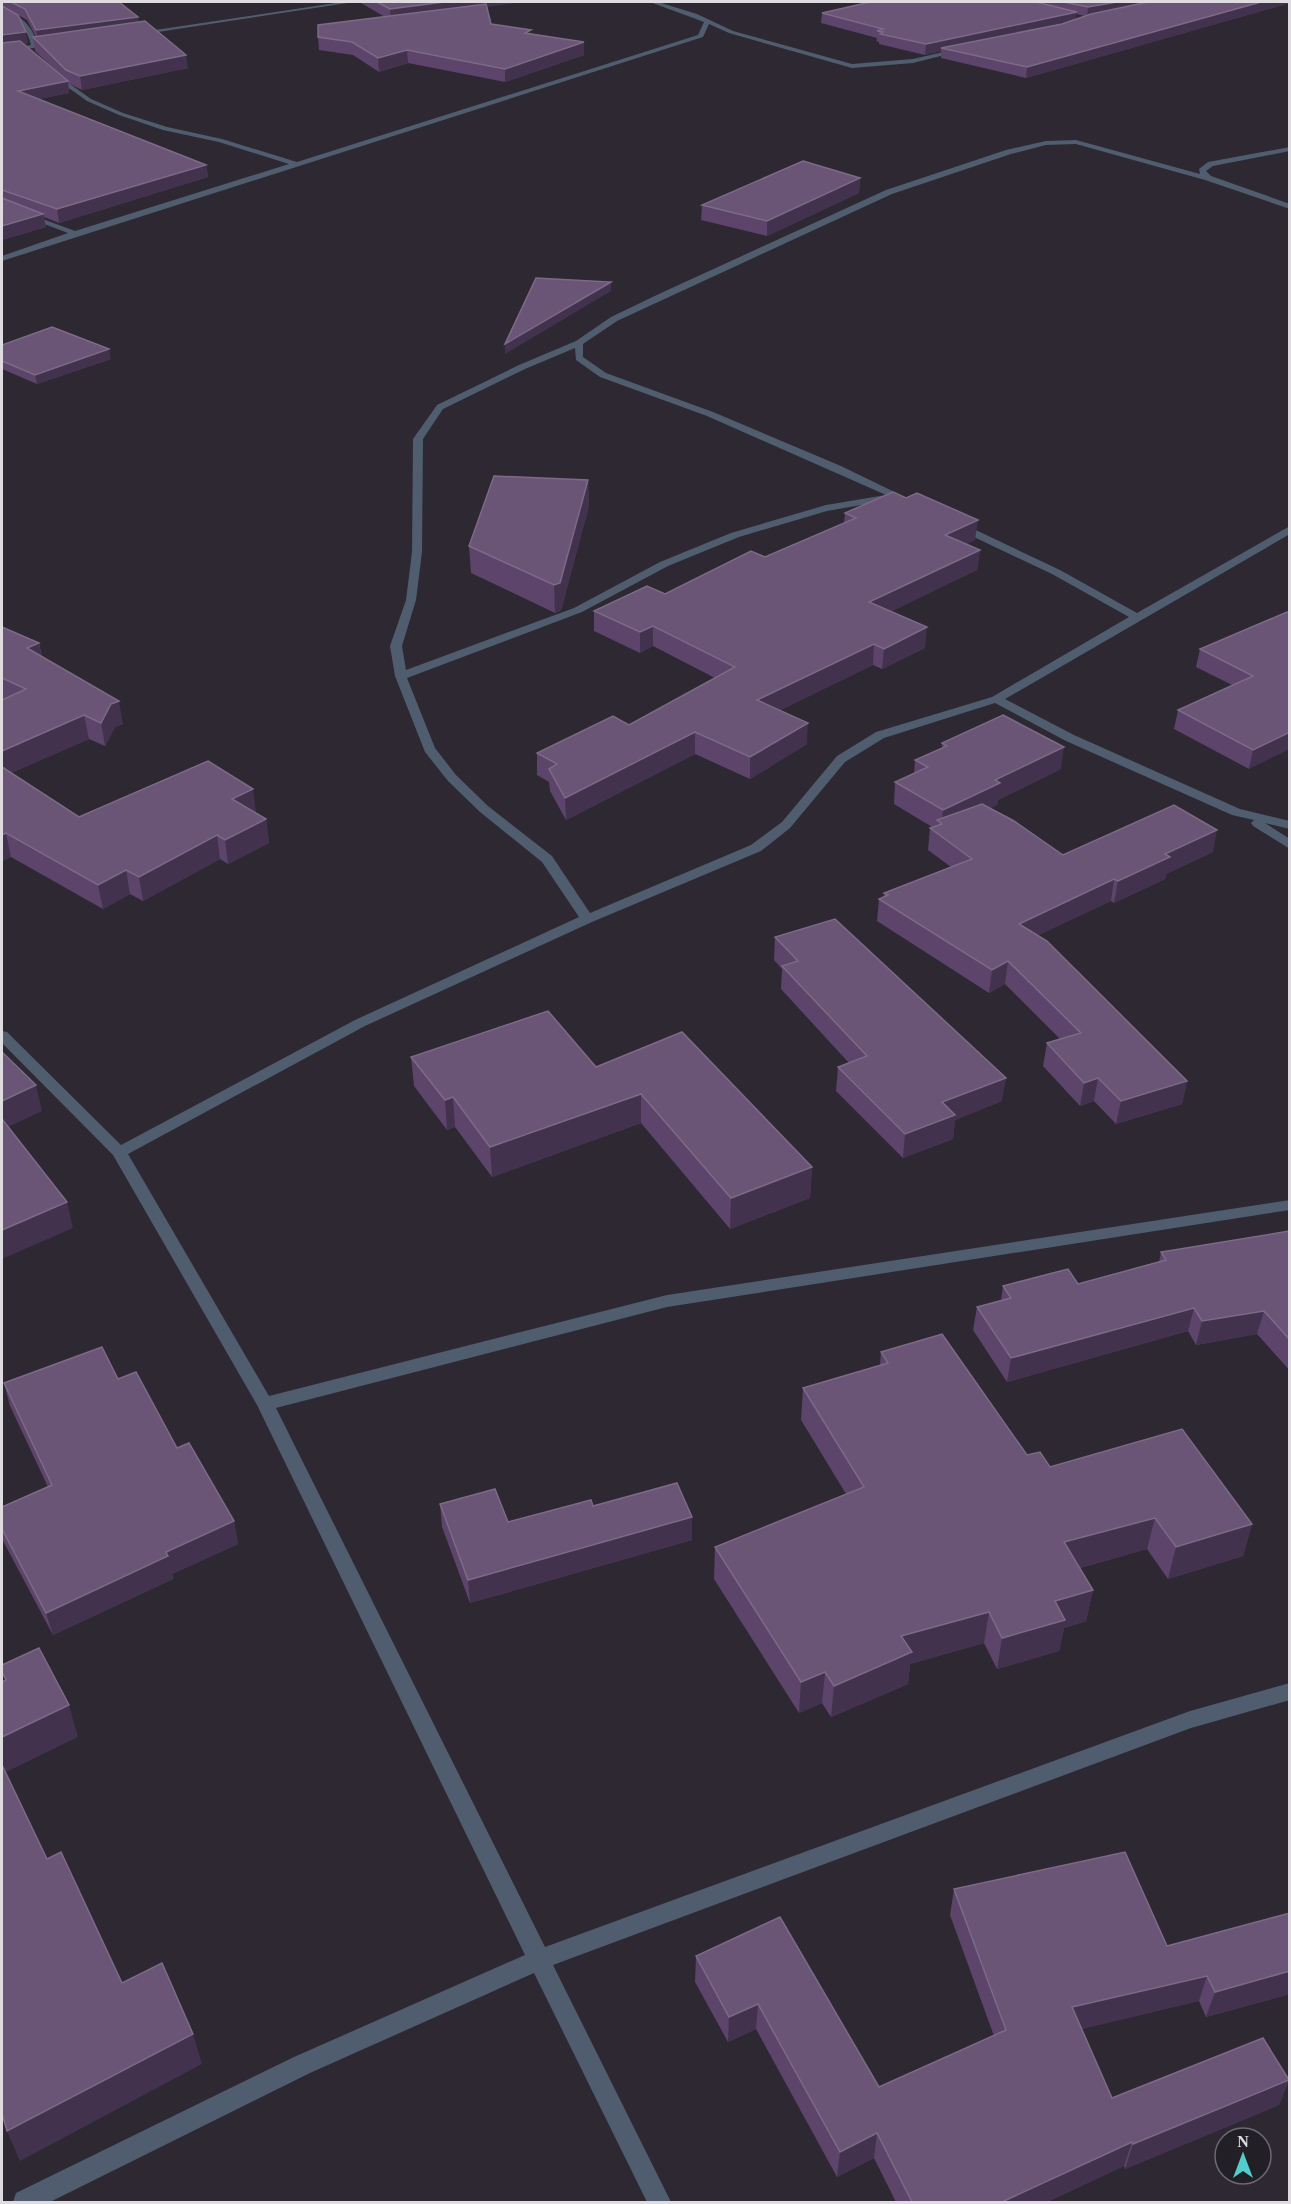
<svg xmlns="http://www.w3.org/2000/svg" width="1291" height="2204" font-family="'Times New Roman',serif">
<style>
.lines{fill:none;stroke-linecap:round;stroke-linejoin:round}
.street{fill:#4f5d6e;fill-rule:evenodd}
.wall{fill:#5c446a;fill-rule:evenodd}
.shaded-wall{fill:#43324e}
.building{fill:#6a5577;stroke:#7c6a87;stroke-width:1.5}
</style>
<rect width="100%" height="100%" fill="#2d2831"/>
<g class="lines">
<g class="street">
<path d="M342,2h12l-216,33 -3,-2z"/>
<path d="M650,2h8l39,12 36,17 119,33 61,-5 48,-11 3,2 -51,13 -61,5 -123,-35 -20,-9 -6,13 -701,224v-5l66,-23 -66,-25v-4l73,27 214,-67 -70,-22 -56,-12 -44,-15 -32,-14 -35,-25v-2h4l35,25 32,14 44,14 55,12 75,23 401,-127 6,-13z"/>
<path d="M2,9c18,6 31,16 35,36l18,-3 3,2 -56,9v-4l29,-4c-4,-17 -13,-26 -29,-32z"/>
<path d="M1076,140l124,34 -1,-5 9,-7 82,-15v4l-77,15 -7,5 5,5 79,28v5l-85,-29 -129,-36 -30,1 -35,9 -119,40 -275,127 -34,23v13l23,16 107,39 128,54 72,35 -5,3 -13,-5 -68,12 -88,26 -71,29 -86,46 -175,66 28,70 21,27 32,31 64,50 38,57 161,-68 31,-23 55,-66 39,-24 116,-35 137,-80 -77,-43 -97,-46v-4h8l97,46 77,43 153,-87v8l-285,165 69,36 166,74 50,12v8l-25,-6 25,16v10l-37,-23 -2,-3 3,-3 -22,-5 -166,-74 -71,-38 -111,35 -39,24 -55,66 -29,23 -169,71 -227,104 -237,128 141,242 398,-101 623,-95v10l-623,97 -391,101 269,539 645,-236 100,-28v17l-99,28 -638,237 118,237h-24l-113,-229 -224,100 -260,129h-37l3,-9 278,-136 231,-102 -268,-550 -144,-250 -111,-112v-12l5,1 114,113 234,-125 224,-103 -37,-55 -62,-50 -32,-31 -23,-29 -30,-76 -5,-30 16,-46 6,-48 1,-113 24,-34 82,-40 57,-24 35,-24 50,-24 225,-103 120,-40 40,-9zM575,348l1,12 24,17 107,39 179,79 -60,10 -95,28 -71,29 -86,46 -168,62 -4,-24 14,-46 6,-48 1,-113 20,-30 82,-40z"/>
</g>
</g>
<g class="wall">
<path d="M2,2h117l20,20 49,46 -106,22 -14,-7 1,10 -30,6 167,66 2,12 -149,46 -15,-6 2,10 -44,13zM14,13l13,7 9,17h-3l2,14 21,20 -32,-27 4,-1z"/>
<path d="M361,2h161l-35,4 4,18 40,10 53,8v13l-79,27 -97,-19 -29,9 -26,-17 -34,-5 -1,-13 67,-20 -24,-14z"/>
<path d="M867,2h423v1l-264,75 -85,-20v-7l-16,4 -46,-11v-2l-3,-1 1,-3 -56,-15 1,-10 46,-11zM1076,14l9,2 -9,3z"/>
<path d="M860,178l-1,15 -92,43 -66,-16 1,-15z"/>
<path d="M2,345l109,14 -74,25 -35,-15z"/>
<path d="M588,480l1,26 -28,104 -6,3 -84,-40 -2,-27z"/>
<path d="M845,513l130,27 -9,4 14,6 -3,20 -86,41 34,37 -43,21 -9,-4 -93,45 27,34 -57,35 -55,-25 -129,66 -16,-29 -1,-9 -12,-7v-22l92,-28 86,-47 -62,-32 -13,7 -46,-22v-20l71,-17 100,-37 79,-34z"/>
<path d="M1290,612l-41,157 -75,-40 4,-19 54,-25 -36,-18 4,-18z"/>
<path d="M2,627l37,16 3,14 81,67 -8,3 -10,19 -16,-7 -78,34 68,44 177,-4 10,6 3,24 -41,21 -8,-5 -77,42 -13,-7 -27,15 -92,-52 -9,4v-161l1,-1 -1,-1z"/>
<path d="M942,743l119,26 -63,31 -1,5 -7,3 73,47 150,-3 -47,22 -1,5 -51,24 -3,-2 -73,34 149,146 -5,23 -66,20 -22,-23 -14,5 -37,-40 4,-23 13,-4 -55,-55 -16,9 -112,-72 2,-22 5,-2v-4l67,-26 -23,-17 2,-22 2,-1 -38,-23 1,-22 19,-8 1,-14 27,-12z"/>
<path d="M775,937l227,164 -47,19 -2,19 -50,19 -67,-67 2,-24 11,-4 -68,-74 1,-20 -8,-9z"/>
<path d="M411,1057l185,10 216,100 -2,31 -80,31 -89,-106 -149,54 -37,-50 -8,3 -33,-44z"/>
<path d="M1290,1231v140l-33,-37 -61,11 -8,-14 -181,51 -34,-52 4,-23 24,-7 2,-14 75,-2 81,-22 2,-10z"/>
<path d="M881,1352l146,103 23,12 202,57 -9,32 -75,23 -21,-30 -67,19 13,22 -7,31 -22,7 -5,23 -62,18 -13,-26 -74,21 -2,20 -77,33 -9,-14 -23,10 -85,-134 1,-32 131,-53 -45,-74 2,-32 77,-23z"/>
<path d="M118,1379l59,69 57,73 4,23 -66,30 1,5 -120,56 -51,-96v-32l46,-20 -38,-81 -6,-23z"/>
<path d="M440,1504l68,18 85,-16 99,34 -222,63 -28,-76z"/>
<path d="M954,1889l213,57 123,-33v81l-84,23 -7,-16 -118,28 31,69 177,-18 -10,25 -154,64 -1,-3 -77,36h-151l-22,-44 -37,19 -81,-148 -28,13 -33,-60 1,-26 183,131 115,-51 -44,-121z"/>
</g>
<g class="shaded-wall">
<path d="M444,2h78l-131,18 -1,-11z"/>
<path d="M1117,2h51l-81,15 1,-10z"/>
<path d="M1261,2h29v1l-264,75 1,-11z"/>
<path d="M1077,12l-2,10 -134,26v3l-16,4 1,-11z"/>
<path d="M138,17l1,11 -101,14 -2,-12z"/>
<path d="M26,32l2,11 -26,4v1v-13z"/>
<path d="M584,42v13l-79,27v-13z"/>
<path d="M407,50l1,13 -29,9 -1,-14z"/>
<path d="M186,55l2,13 -106,22 -2,-14z"/>
<path d="M68,81l1,12 -48,10 -3,-12z"/>
<path d="M206,165l2,12 -149,46 -2,-14z"/>
<path d="M860,178l-1,15 -92,43v-15z"/>
<path d="M43,214l3,13 -44,13v-14z"/>
<path d="M611,282v9l-106,63v-10z"/>
<path d="M109,349l2,10 -74,25 -2,-9z"/>
<path d="M588,480l1,26 -28,104 -6,3 -1,-28z"/>
<path d="M978,520l-3,20 -32,15 2,-20z"/>
<path d="M980,550l-3,20 -109,53 1,-21z"/>
<path d="M653,626v20l-13,7v-21z"/>
<path d="M927,627l-2,21 -43,21 2,-20z"/>
<path d="M39,643l4,23 -16,-18z"/>
<path d="M874,644l-1,21 -116,57v-22z"/>
<path d="M119,701l4,23 -8,3 -10,19 -4,-23 10,-19z"/>
<path d="M84,715l5,24 -87,38v-26z"/>
<path d="M808,723l-1,21 -57,35v-22z"/>
<path d="M695,732v22l-129,66 -1,-22z"/>
<path d="M1290,732v17l-41,20 4,-19z"/>
<path d="M1064,747l-3,22 -63,31 -1,5 -56,27 2,-22 52,-30z"/>
<path d="M253,789l3,24 -24,-14z"/>
<path d="M266,819l3,24 -41,21 -3,-24z"/>
<path d="M1217,830l-4,22 -47,22 -1,5 -51,24 4,-22 47,-27z"/>
<path d="M6,833l5,24 -9,4v-26z"/>
<path d="M217,835l3,24 -77,42 -4,-24z"/>
<path d="M126,870l4,24 -27,15 -5,-24z"/>
<path d="M1114,879l-3,22 -95,45 3,-22z"/>
<path d="M1008,961l-3,23 -16,9 3,-23z"/>
<path d="M1006,1078l-4,23 -47,19 -2,19 -50,19 2,-24 37,-32z"/>
<path d="M1098,1078l-4,23 -14,5 4,-23z"/>
<path d="M1187,1081l-5,23 -66,20 5,-23z"/>
<path d="M36,1085l6,26 -40,19v-29z"/>
<path d="M641,1094v29l-149,54 -2,-30z"/>
<path d="M453,1097l2,30 -8,3 -2,-30z"/>
<path d="M812,1167l-2,31 -80,31 1,-31z"/>
<path d="M67,1202l6,26 -71,31v-29z"/>
<path d="M1194,1308l-6,23 -181,51 4,-24z"/>
<path d="M1264,1311l-7,23 -61,11 6,-24z"/>
<path d="M692,1517v23l-222,63 -2,-23z"/>
<path d="M1155,1518l-8,31 -89,25 6,-32z"/>
<path d="M234,1521l4,23 -66,30 1,5 -120,56 -7,-22 120,-61z"/>
<path d="M1252,1524l-9,32 -75,23 8,-32z"/>
<path d="M1093,1590l-7,31 -22,7 -5,23 -62,18 5,-31 53,-37z"/>
<path d="M989,1612l-5,31 -74,21 -2,20 -77,33 3,-31 67,-50z"/>
<path d="M825,1672l-3,31 -23,10 2,-31z"/>
<path d="M69,1705l9,32 -76,37v-37z"/>
<path d="M1290,1971v23l-84,23 9,-25z"/>
<path d="M1207,1976l-8,25 -134,32 7,-26z"/>
<path d="M758,2004l-2,25 -28,13 1,-25z"/>
<path d="M193,2034l9,30 -182,97 -13,-30z"/>
<path d="M1289,2080l-10,25 -154,64 8,-25z"/>
<path d="M877,2133l-3,25 -37,19 3,-25z"/>
<path d="M1132,2142l-8,24 -77,36h-45z"/>
</g>
<g class="building">
<path d="M11,2h108l19,15 -102,13 -11,-21z"/>
<path d="M377,2h67l-54,7z"/>
<path d="M870,2h166l41,10 -151,32 -46,-10 3,-2 -6,-1 6,-2 -61,-16z"/>
<path d="M1064,2h53l-29,5z"/>
<path d="M1148,2h113l-234,65 -86,-19 121,-24 29,-10z"/>
<path d="M486,4l5,20 40,6 -6,3 59,9 -79,27 -98,-19 -29,8 -26,-16 -34,-5v-12z"/>
<path d="M2,6l16,9 8,17 -24,3z"/>
<path d="M145,21l41,34 -106,21 -14,-6 -33,-33z"/>
<path d="M20,41l48,40 -50,10 188,74 -149,44 -55,-19v-147z"/>
<path d="M803,161l57,17 -93,43 -65,-16z"/>
<path d="M2,198l41,16 -41,12z"/>
<path d="M536,278l75,4 -106,62z"/>
<path d="M52,327l57,22 -74,26 -33,-14v-16z"/>
<path d="M494,476l94,4 -28,103 -6,2 -85,-39z"/>
<path d="M893,492l13,6 11,-5 61,27 -33,15 35,15 -111,52 58,25 -43,22 -10,-5 -117,56 51,23 -58,34 -55,-25 -130,66 -16,-29 8,-5 -20,-11 76,-37 16,9 106,-58 -82,-41 -13,6 -46,-21 53,-25 18,8 86,-43 14,6 91,-39 -11,-5z"/>
<path d="M1287,612h3v120l-37,18 -75,-40 75,-34 -53,-27z"/>
<path d="M2,627l37,16 -12,5 92,53 -8,3 -10,19 -17,-8 -82,36v-51l24,-11 -24,-11z"/>
<path d="M1003,715l61,32 -69,33 5,3 -57,27 -48,-28 33,-15 -13,-7 32,-14 -5,-3z"/>
<path d="M208,761l45,28 -21,10 34,20 -41,21 -8,-5 -78,42 -13,-7 -28,15 -92,-52 -4,2v-68l77,50z"/>
<path d="M982,804l32,17 49,34 111,-50 43,25 -52,24 5,3 -52,24 -4,-2 -95,45 28,17 140,140 -66,20 -23,-23 -14,5 -37,-40 34,-10 -73,-72 -16,9 -113,-71 9,-4 -4,-2 88,-34 -42,-31 12,-4 -5,-4z"/>
<path d="M835,919l171,159 -64,24 13,13 -50,19 -67,-67 29,-11 -85,-90 16,-5 -23,-24z"/>
<path d="M548,1011l48,56 86,-35 130,135 -81,31 -90,-104 -151,53 -37,-50 -8,3 -34,-43z"/>
<path d="M2,1052l34,33 -34,16z"/>
<path d="M2,1119l65,83 -65,28z"/>
<path d="M1290,1231v109l-26,-29 -62,10 -8,-13 -183,50 -34,-51 34,-9 -8,-12 65,-17 10,15 88,-24 -5,-8z"/>
<path d="M942,1334l85,121 13,-3 10,15 132,-38 70,95 -76,23 -21,-29 -91,24 29,48 -38,11 10,19 -63,18 -13,-26 -88,24 11,16 -78,34 -9,-14 -24,10 -86,-135 149,-60 -61,-99 85,-25 -7,-11z"/>
<path d="M102,1347l16,32 18,-7 41,76 12,-5 45,78 -68,31 2,4 -122,57 -44,-84v-22l50,-22 -48,-102z"/>
<path d="M677,1483l15,34 -224,63 -28,-76 55,-15 13,33 83,-22 2,6z"/>
<path d="M39,1648l30,57 -67,32v-55l4,-2 -4,-8v-7z"/>
<path d="M2,1765l45,94 14,-7 61,131 40,-20 31,71 -186,97 -5,-17z"/>
<path d="M1125,1852l42,94 123,-33v58l-75,21 -8,-16 -135,31 40,91 151,-60 26,42 -156,64 -1,-2 -130,60h-90l-35,-69 -37,19 -82,-148 -29,13 -33,-61 84,-39 99,170 127,-57 -52,-141z"/>
</g>
<rect width="1291" height="2204" fill="none" stroke="#dedbe1" stroke-width="6"/>
<g transform="translate(1243 2156)"><circle r="28" fill="#231f27" stroke="#6e6a71" stroke-width="1.5"/>
<path d="M0-4.5L10 22L0 15L-10 22Z" fill="#52cdcc"/>
<text y="-9" font-size="16" font-weight="bold" text-anchor="middle" fill="#dedbe1">N</text>
</g>
</svg>
